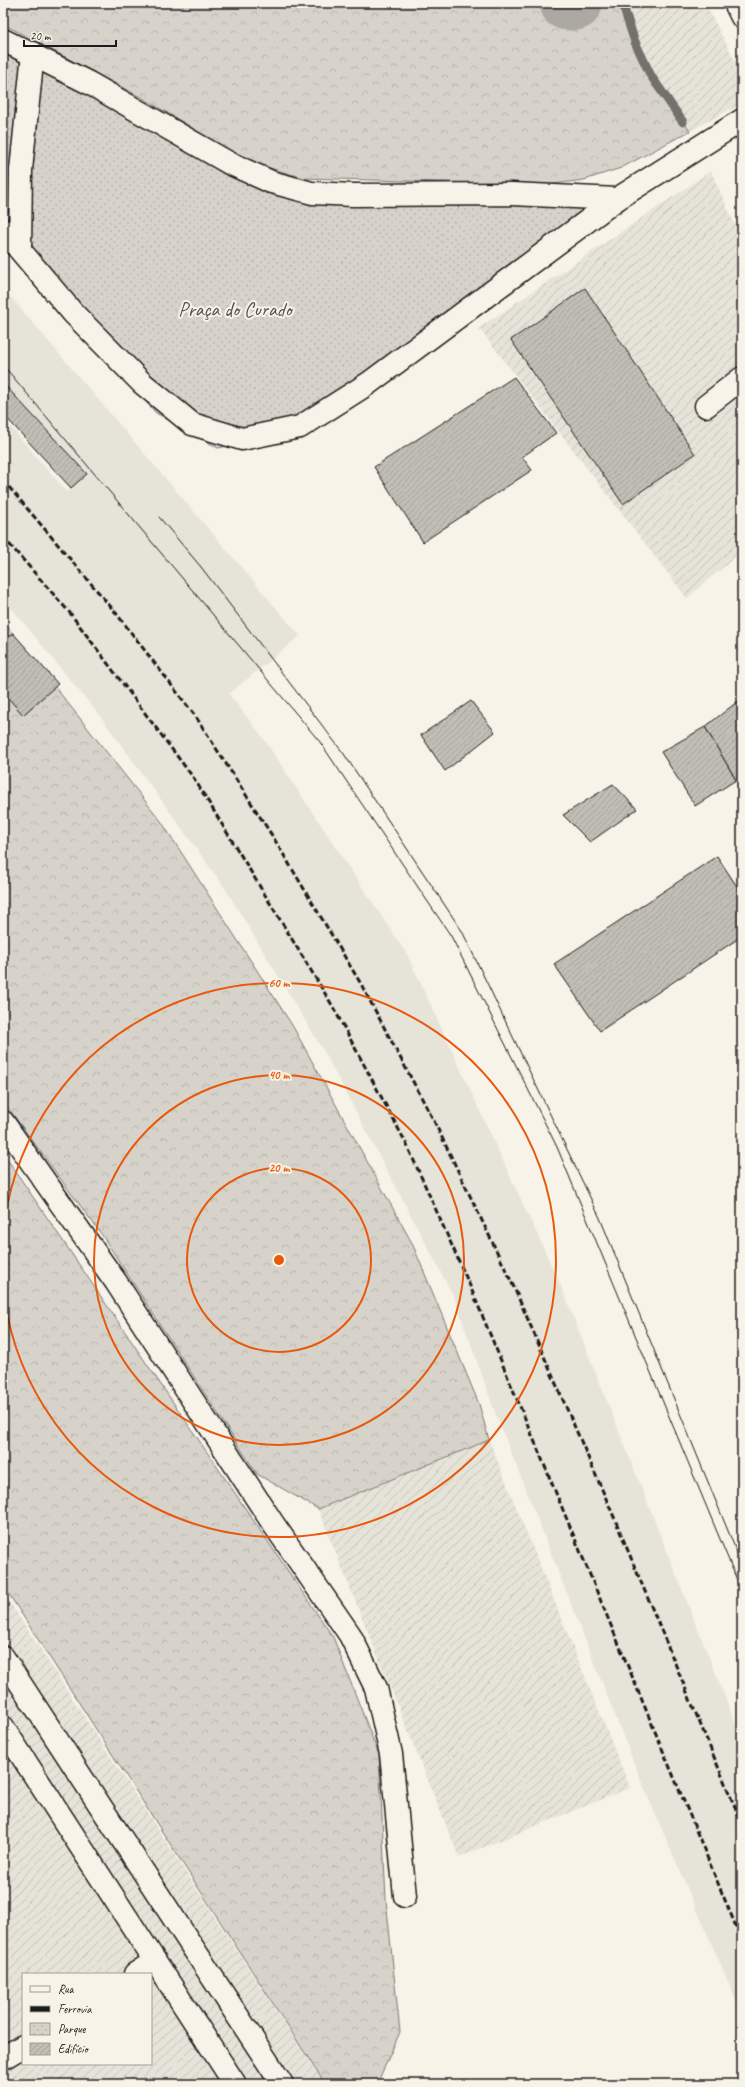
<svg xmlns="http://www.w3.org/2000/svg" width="745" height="2087" font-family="Caveat,sans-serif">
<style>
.built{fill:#e6e3d9}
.industrial{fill:url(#industrial-furrows);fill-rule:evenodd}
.forest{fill:url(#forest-crowns);stroke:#7a7874}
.park{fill:url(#park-dots);stroke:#7a7874}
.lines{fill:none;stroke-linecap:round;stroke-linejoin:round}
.stream{stroke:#72716c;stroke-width:9}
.river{stroke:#aca9a2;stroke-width:55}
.building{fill:url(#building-hatch);stroke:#1c1c1c}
.minor-casing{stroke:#1c1c1c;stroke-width:25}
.minor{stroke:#f7f3e8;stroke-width:22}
.tram{stroke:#1c1c1c;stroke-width:1}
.rail{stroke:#1c1c1c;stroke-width:3;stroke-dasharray:6 3;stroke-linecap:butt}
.ring{fill:none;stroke:#e8590c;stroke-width:2}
.labels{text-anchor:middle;stroke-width:4;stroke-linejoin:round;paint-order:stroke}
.park-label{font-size:20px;fill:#545351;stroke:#f7f3e8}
.centre{fill:#e8590c;stroke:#f7f3e8;stroke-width:2}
.ring-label{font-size:12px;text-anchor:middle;font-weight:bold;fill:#e8590c;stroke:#f7f3e8;stroke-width:4;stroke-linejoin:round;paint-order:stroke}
</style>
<defs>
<pattern id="industrial-furrows" width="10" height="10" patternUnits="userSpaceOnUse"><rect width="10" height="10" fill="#e6e3d9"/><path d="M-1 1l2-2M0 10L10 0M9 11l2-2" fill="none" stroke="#c5c2ba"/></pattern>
<pattern id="forest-crowns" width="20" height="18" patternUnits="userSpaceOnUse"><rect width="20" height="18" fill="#d7d3cb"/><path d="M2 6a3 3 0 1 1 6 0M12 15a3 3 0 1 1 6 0" fill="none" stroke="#b8b5ae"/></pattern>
<pattern id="park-dots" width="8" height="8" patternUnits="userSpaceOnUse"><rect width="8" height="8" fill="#d7d3cb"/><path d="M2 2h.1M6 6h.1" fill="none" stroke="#b8b5ae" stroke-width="1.8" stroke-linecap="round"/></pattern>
<pattern id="building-hatch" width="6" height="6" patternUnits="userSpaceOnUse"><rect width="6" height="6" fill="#c0beb5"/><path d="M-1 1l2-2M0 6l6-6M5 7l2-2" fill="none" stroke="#a4a39b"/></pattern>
</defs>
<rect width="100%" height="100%" fill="#f7f3e8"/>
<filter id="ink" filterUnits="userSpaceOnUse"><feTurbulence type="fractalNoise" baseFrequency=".025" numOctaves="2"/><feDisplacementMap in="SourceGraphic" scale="8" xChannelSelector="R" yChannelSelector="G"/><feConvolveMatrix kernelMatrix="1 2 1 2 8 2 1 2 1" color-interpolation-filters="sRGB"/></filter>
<g filter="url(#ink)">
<path class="built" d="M3,288l297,348 -71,58 32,41 147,221 153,330 181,454v274l-101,-233 -146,-369 -41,-115 -128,-242 -101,-167 -121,-167 -101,-123v-180l64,74 20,-18 -84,-91z"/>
<g class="industrial">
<path d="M622,3h83l37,71v29l-52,28 -39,-55 -16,-34z"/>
<path d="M711,171l31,70v310l-55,47 -208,-270z"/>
<path d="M489,1440l141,348 -171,69 -141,-348z"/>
<path d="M3,1592l321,492h-321zM23,1974h128v90h-128z"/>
</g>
<g class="forest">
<path d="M3,3h619l13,39 16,34 39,55 -69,37 -37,12 -38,5 -243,-7 -56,-17 -101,-61 -143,-76z"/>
<path d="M3,621l158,200 131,204 120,218 67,161 10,36 -171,69 -61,-35 -155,-239 -99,-134z"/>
<path d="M3,1153l330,484 46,118 7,145 14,132 -23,52h-52l-322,-499z"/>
</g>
<path class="park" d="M3,46l290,149 320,2 -334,238 -61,13 -62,-35 -153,-168z"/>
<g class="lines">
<path class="stream" d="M622,3l13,39 16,34 32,46"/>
<path class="river" d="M567,3h8"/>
</g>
<g class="building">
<path d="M585,288l110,166 -72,50 -112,-164z"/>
<path d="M514,377l42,56 -34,24 10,13 -109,72 -49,-75z"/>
<path d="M3,383l84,91 -16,14 -68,-74z"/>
<path d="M13,633l45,51 -35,31 -20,-23v-51z"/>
<path d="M742,698v77l-6,5 -31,-53z"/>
<path d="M471,701l24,31 -50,39 -24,-36z"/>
<path d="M705,727l31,53 -41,26 -34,-54z"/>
<path d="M613,784l24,25 -47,33 -27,-27z"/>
<path d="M717,856l25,38v42l-142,95 -46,-67z"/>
</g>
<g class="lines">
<defs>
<g id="minor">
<path d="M735,3l7,14"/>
<path d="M3,40l86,43 140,80 42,19 41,11 41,2 159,-1 105,5"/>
<path d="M3,230l70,83 69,70 50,41 50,15 58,-12 69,-44 248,-184 125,-79"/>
<path d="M20,249l1,-79 12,-117"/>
<path d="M706,406l36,-28"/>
<path d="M3,1122l113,160 156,240 78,113 26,53 15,66 14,142"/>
<path d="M3,1657l279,427"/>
<path d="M3,1727l152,234"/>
<path d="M135,1974l20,-13 80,123"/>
<path d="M3,2058l20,-12"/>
</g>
</defs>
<use href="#minor" class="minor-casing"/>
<use href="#minor" class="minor"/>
<g class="tram">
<path d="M3,365l317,377 131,194 106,211 185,445"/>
<path d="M159,517l42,50 143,187 118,177 138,287 142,347"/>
</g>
<g class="rail">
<path d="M3,480l113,133 80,104 77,120 88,147 73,137 78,162 99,227 131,314"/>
<path d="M3,537l67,76 125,167 137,225 74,138 64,143 272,655"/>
</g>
</g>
</g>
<g class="ring">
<circle cx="279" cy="1260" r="92"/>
<circle cx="279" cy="1260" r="185"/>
<path d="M3 1236A277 277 0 1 1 3 1284"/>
</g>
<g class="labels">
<g class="park-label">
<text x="235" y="316">Praça do Curado</text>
</g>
</g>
<circle cx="279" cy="1260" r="6" class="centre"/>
<g class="ring-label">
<text x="279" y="987">60 m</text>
<text x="279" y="1079">40 m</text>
<text x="279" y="1172">20 m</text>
</g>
<rect width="745" height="2087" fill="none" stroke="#f7f3e8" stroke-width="16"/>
<rect x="8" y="8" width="729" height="2071" fill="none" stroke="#1c1c1c" stroke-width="1.5" filter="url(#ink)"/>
<rect x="22" y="1973" width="130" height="92" fill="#f7f3e8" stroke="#9f9d96"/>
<rect x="30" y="1986" width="20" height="6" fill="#f7f3e8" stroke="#9f9d96"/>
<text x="58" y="1993" font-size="12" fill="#1c1c1c">Rua</text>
<rect x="30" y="2006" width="20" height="6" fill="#1c1c1c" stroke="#9f9d96"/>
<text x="58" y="2013" font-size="12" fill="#1c1c1c">Ferrovia</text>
<rect x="30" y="2023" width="20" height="12" fill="url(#park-dots)" stroke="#9f9d96"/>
<text x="58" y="2033" font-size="12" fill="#1c1c1c">Parque</text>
<rect x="30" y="2043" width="20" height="12" fill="url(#building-hatch)" stroke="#9f9d96"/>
<text x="58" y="2053" font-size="12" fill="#1c1c1c">Edifício</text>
<path d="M24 40v6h92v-6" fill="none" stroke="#1c1c1c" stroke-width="2"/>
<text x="30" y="40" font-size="12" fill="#1c1c1c" stroke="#f7f3e8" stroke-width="3" paint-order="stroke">20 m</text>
</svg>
